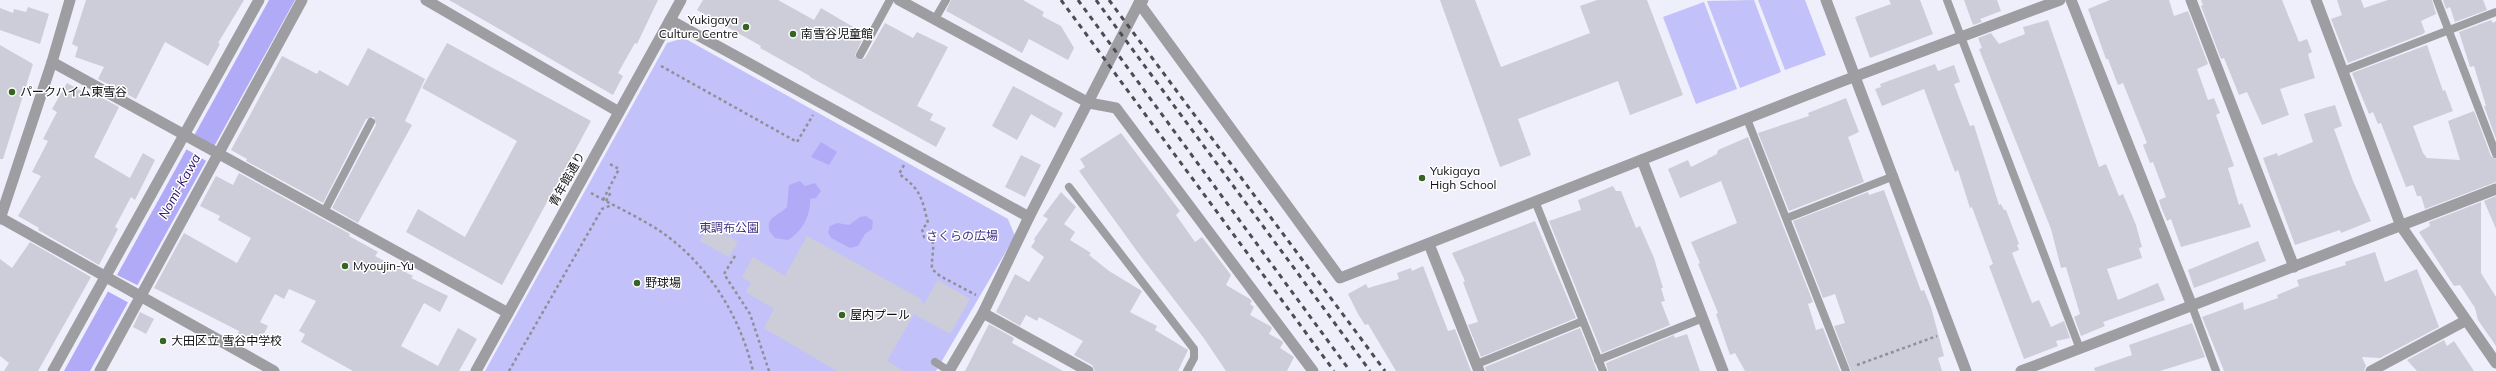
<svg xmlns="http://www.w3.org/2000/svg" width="2496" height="371" font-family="Mulish,'Noto Sans JP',sans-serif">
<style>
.green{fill:#c3c1f9}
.water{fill:#b1abf7}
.pier{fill:#efeffb}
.building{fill:#cdcdd9}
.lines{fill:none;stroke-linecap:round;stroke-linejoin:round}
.path{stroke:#8f8f97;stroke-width:2.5;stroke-dasharray:3 3;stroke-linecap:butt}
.service{stroke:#9d9da2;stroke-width:8}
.minor{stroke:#9d9da2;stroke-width:11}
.tertiary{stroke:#9d9da2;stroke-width:11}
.rail{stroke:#4c4c52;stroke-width:3;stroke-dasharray:5 5;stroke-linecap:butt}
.poi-dot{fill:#386423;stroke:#fff;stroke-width:1.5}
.labels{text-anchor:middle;stroke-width:3;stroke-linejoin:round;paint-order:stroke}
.poi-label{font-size:12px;fill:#111115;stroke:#fff;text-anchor:start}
.street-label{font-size:12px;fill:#111115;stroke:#fff}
.park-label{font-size:12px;fill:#3f2e84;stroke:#fff}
.water-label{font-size:13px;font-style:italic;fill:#2a1168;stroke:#fff}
</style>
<rect width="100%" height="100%" fill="#efeffb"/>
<g class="green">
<path d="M1754,0l27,72 -41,16 -33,-87z"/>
<path d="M1758,0h47l21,55 -41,15z"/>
<path d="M1704,2l33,87 -41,15 -33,-87z"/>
<path d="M684,38l324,181 7,17 -79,135h-451l182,-328z"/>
</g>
<g class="water">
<path d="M269,0h26l-205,371h-26z"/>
<path d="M821,142l16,10 -8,13 -18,-8z"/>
<path d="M800,181l5,5 10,-3 6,8 -5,7 -6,1c1,16 -8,33 -22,41l-13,-2 -5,-6c-5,-16 9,-16 17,-25l2,-22z"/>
<path d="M866,216l7,5 -1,8 -7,5 -7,12 -8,2 -19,-10 -3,-6 2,-6 7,-3 12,2 11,-8z"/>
</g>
<g class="pier">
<path d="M194,134l22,13 -8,15 -22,-13z"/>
<path d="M115,274l24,12 -8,18 -24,-13z"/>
</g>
<g class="building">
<path d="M86,0h158l-26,43 2,1 -12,22 -43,-24 -29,57 -38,-20 6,-12 -29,-10 3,-10 -6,-3z"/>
<path d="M449,0h209l-21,44 -2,-1 -17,30 5,3 -10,19z"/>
<path d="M703,0h75l36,20 7,-12 44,26 -10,21 5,5 5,-2 20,-35 28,15 4,-6 31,15 -31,59 16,8 -3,6 16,8 -10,19 -126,-70v-1l-50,-28 1,-2 -64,-36z"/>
<path d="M951,0h72l21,12 -2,4 19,10 13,22 -6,12 -39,-21 -7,14 -72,-40 -4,-2z"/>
<path d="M1440,0h35l26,67 89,-34 -10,-27 17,-6h50l36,95 -53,20 -12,-34 -100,38 13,36 -31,12z"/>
<path d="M1889,0h31l13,34 -63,24 -15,-41 36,-13z"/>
<path d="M1964,0h33l4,11 -21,8 2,3 -9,3z"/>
<path d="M2110,0h59l5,16 14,-5 20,53 -11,5 11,31 6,-2 6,15 -4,2 18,51 -6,2 11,37 3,-2 9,24 -70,20 -10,-28 -4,2 -6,-14 -2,-7 7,-3 -13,-35 -3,1 -7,-18 4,-2 -24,-60 -5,2 -10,-26h-2l-18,-50z"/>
<path d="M2201,0h81l17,42 8,-3 5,13 -4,2 7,24 -35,11 9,26 -27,10 -15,-33 -8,3 -15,-37 -3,1 -20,-53 2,-1z"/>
<path d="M2337,0h24l3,8 24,-8h44l4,14 -15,7 4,11 -2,2 -75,29 -17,-44 11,-4z"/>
<path d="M2443,0h40l4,10 -32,12 -5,-15 -4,2z"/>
<path d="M28,7l21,7 -9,30 -40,-14v-22l13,5 1,-4 12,3z"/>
<path d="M2048,20l51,147 7,-3 13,32 4,-2 13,31 6,22 -3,1 3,10 -35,11 11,31 40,-17 7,17 -62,22 2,4 -24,10 -7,-19 6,-3 -14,-47 -5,1 -10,-39 -72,-180 3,-1 -4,-10 13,-5 8,11 26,-10 -2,-7z"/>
<path d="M2491,20l2,3 3,-2v118l-12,-33h2l-12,-40 -4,1 -11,-35z"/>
<path d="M447,43l144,78 -89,164 -96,-53 12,-23 47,28 52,-96 -95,-53z"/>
<path d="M0,45l33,19 -30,95h-3z"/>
<path d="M2427,45l16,46 2,-1 8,21 -40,15 10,27 4,5 33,2 -12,-39 26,-10 17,45 5,3v23l-71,27 -4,-13h-4l-4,-11 -7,2 -25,-64 -3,1 -5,-12 -4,2 -17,-41z"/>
<path d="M368,48l57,31 -20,42 7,4 -54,98 -26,-15 44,-83 -2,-8 -8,2 -43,84 -77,-42 1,-2 -16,-9 51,-94 35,18 2,-4 29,16z"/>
<path d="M1935,64l3,7 16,-6 6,17 -6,2 16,42 4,-1 25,80 2,-1 3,6h2l13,34 -2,1 2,5 -7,3 20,50 7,-3 12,27 13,-6 6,17 -14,3 2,5 -34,13 -35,-93 4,-2 -21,-57 -2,1 -12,-38 -3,2 -31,-83 -42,17 -7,-17 6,-2 -1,-3z"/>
<path d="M67,83l22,12 2,-3 28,15 -25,50 36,21 13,-25 12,7 -20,40 -4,-3 -16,30 3,2 -19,36 -61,-35 1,-2 -21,-12 23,-40 -9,-4 16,-31 -5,-2 14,-27 -5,-3z"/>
<path d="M1013,86l50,27 -8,15 -24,-14 -14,26 -25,-14z"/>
<path d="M1846,98l13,34 -11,5 16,45 -75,29 -31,-78 51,-17 -1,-3z"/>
<path d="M2335,105l7,21 -8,3 19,52 18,40 -30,12 -1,-3 -45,15 -32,-87 14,-5 1,3 35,-14 -9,-28z"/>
<path d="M1121,133l59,78 -4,4 19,27 7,-5 29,38 -5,10 24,14 2,2 -2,3 4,3 -4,8 20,11 2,2 -3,6 13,7 1,2 -3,5 14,9 -7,14h-61l-23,-34 -64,-83 -60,-83 6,-4 -5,-8z"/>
<path d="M1748,137l65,165 -5,2 8,26 7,-2 17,43h-95l-10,-18 -5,2 -14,-41 2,-1 -20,-49 2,-1 -9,-21 46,-19 -16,-42 -41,17 -12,-29 20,-9 3,7 26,-13 1,-4z"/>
<path d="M1021,155l20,10 -16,32 -20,-10z"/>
<path d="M239,173l111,61 -1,2 29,16 -3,4 38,20 -2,2 37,18 -8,16 -16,-9 -23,43 37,20 20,-38 19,11 -18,32h-106l-52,-29 4,-8 -6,-3 17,-30 -27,-12 -5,10 -9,-5 -15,28 8,4 -10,19 -20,-11 1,-3 -85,-43 30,-55 53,30 14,-25 -33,-18 2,-4 -20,-10 16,-30 17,9z"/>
<path d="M1613,186l3,5h5l15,37 4,-2 14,32 9,30h-2l4,13 -4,1 9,23 -68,28 -53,-132 32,-11 -3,-10z"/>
<path d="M1884,190l37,101 3,-1 7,17 13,49 -6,2 4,13h-91l-17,-45 11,-3 -10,-29 -12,4 -30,-77 75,-29 1,3z"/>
<path d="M1061,192l15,15 -12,17 11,8 -5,8 21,13 -2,2 20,16 33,20 -12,21 27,14 -2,4 33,20 -10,21h-83l-3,-6 -18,-10 9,-14 -44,-24 -2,4 -11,-6 -6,11 -24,-14 19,-38 14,8 15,-25 -13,-10 4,-6 -1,-2 14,-20 -5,-3z"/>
<path d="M2496,196v33l-12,-28z"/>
<path d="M2481,202v71l15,24v49l-18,-26 -3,-12 -15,-23 -6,1 -35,-54 11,-6 -1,-4z"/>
<path d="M1535,221l41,97 -95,39 -13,-32 10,-3 -15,-40 2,-1 -13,-28z"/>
<path d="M709,225l29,17 -9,15 -29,-16z"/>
<path d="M807,236l114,63 2,7 15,-26 32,19 -20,35 -36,-20 -27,47 17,10h-67l-73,-43 10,-19 -28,-17 5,-9 -9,-6 11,-20 32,19z"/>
<path d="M2258,241l8,20 -72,27 -6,-18z"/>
<path d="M30,242l61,35 -53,94h-34l5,-8 -9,-7v-97l12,9z"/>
<path d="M2375,252l10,30 32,-13 22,58 -59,31 -18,-1 4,9 -2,5h-140l-22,-54 41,-15 1,8 34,-12 -1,-3 22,-9 -2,-6 49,-15 -1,-3z"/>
<path d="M1423,266l25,65 7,-2 16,42h-75l-28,-47 -3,1 -7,-11 -10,-20 18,-10 2,4 31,-9 -2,-6 14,-5 1,3z"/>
<path d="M140,312l14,7 -8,15 -13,-7z"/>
<path d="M2192,323l13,34 -45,14h-65l-1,-3 38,-13 -3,-10z"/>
<path d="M989,324l25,14 -2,5 51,28h-98z"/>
<path d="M1580,328l17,43h-111l-1,-4z"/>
<path d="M1687,334l13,37h-92l-2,-8 68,-28 1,3z"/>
<path d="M2444,340l3,6 7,-5 20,30h-57l-10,-11z"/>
</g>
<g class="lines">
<g class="path">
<path d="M661,66l136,76 16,-27"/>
<path d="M904,165l-5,9c22,15 23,25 29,49l-6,6 2,8 8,2c3,10 -1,19 0,30l8,7 36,19"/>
<path d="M591,193c23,13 50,25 72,40 46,33 77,83 90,138"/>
<path d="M603,200l16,-31 -11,-6"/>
<path d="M606,201l5,-9"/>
<path d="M735,256l-11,18 26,40 19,57"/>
<path d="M1857,365l80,-29"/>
<path d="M509,371l93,-162 10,-4"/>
</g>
<g class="service">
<path d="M1947,0l133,349"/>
<path d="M2437,0l59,154"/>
<path d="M935,19l11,-19"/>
<path d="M860,55l30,-55"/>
<path d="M2343,71l153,-59"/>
<path d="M1747,119l99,252"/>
<path d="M1069,187l125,162v9l-7,13"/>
<path d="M1535,201l68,170"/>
<path d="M324,212l47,-90"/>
<path d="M1787,218l107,-42"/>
<path d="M2192,306l24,65"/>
<path d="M1598,360l105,-42"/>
<path d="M935,362l14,9"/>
<path d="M1477,364l106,-43"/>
</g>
<g class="minor">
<path d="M426,0l193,112"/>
<path d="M899,0l190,103 27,5 197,263"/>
<path d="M1826,0l140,371"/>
<path d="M2071,0l121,306"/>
<path d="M2191,0l103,267"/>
<path d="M2316,0l85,226 95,137"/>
<path d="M1139,3l201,275 503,-197 217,-81"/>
<path d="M670,20l359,197"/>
<path d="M52,62l456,251"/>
<path d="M1642,160l81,211"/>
<path d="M1,218l273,153"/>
<path d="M0,219l52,-157 18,-62"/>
<path d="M1429,244l50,127"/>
<path d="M983,313l105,58"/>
<path d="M53,371l206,-371"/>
<path d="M100,371l202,-371"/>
<path d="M949,371l34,-58 46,-96 110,-214 4,-3"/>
<path d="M2021,371l475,-182"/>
<path d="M2371,371l94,-50"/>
</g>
<path class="tertiary" d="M476,371l205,-371"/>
<g class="rail">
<path d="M1061,0l273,371"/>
<path d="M1078,0l272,371"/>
<path d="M1096,0l274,371"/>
<path d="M1109,0l276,371"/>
</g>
</g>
<g class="poi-dot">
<circle cx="746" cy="27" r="4"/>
<circle cx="793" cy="34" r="4"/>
<circle cx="12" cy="92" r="4"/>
<circle cx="1422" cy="178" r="4"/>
<circle cx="345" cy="266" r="4"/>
<circle cx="637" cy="283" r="4"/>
<circle cx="842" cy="315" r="4"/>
<circle cx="163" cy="341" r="4"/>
</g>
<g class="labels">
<g class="poi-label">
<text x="738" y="24" text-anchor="end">Yukigaya<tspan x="738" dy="14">Culture Centre</tspan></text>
<text x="801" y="38">南雪谷児童館</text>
<text x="20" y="96">パークハイム東雪谷</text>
<text x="1430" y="175">Yukigaya<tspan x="1430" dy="14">High School</tspan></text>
<text x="353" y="270">Myoujin-Yu</text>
<text x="645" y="287">野球場</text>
<text x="850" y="319">屋内プール</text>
<text x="171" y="345">大田区立 雪谷中学校</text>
</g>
<g class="street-label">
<text transform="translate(567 179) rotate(-61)" y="4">青年館通り</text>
</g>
<g class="park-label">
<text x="729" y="232">東調布公園</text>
<text x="962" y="240">さくらの広場</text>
</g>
<g class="water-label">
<text transform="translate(179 186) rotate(-61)" y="5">Nomi-Kawa</text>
</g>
</g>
</svg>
